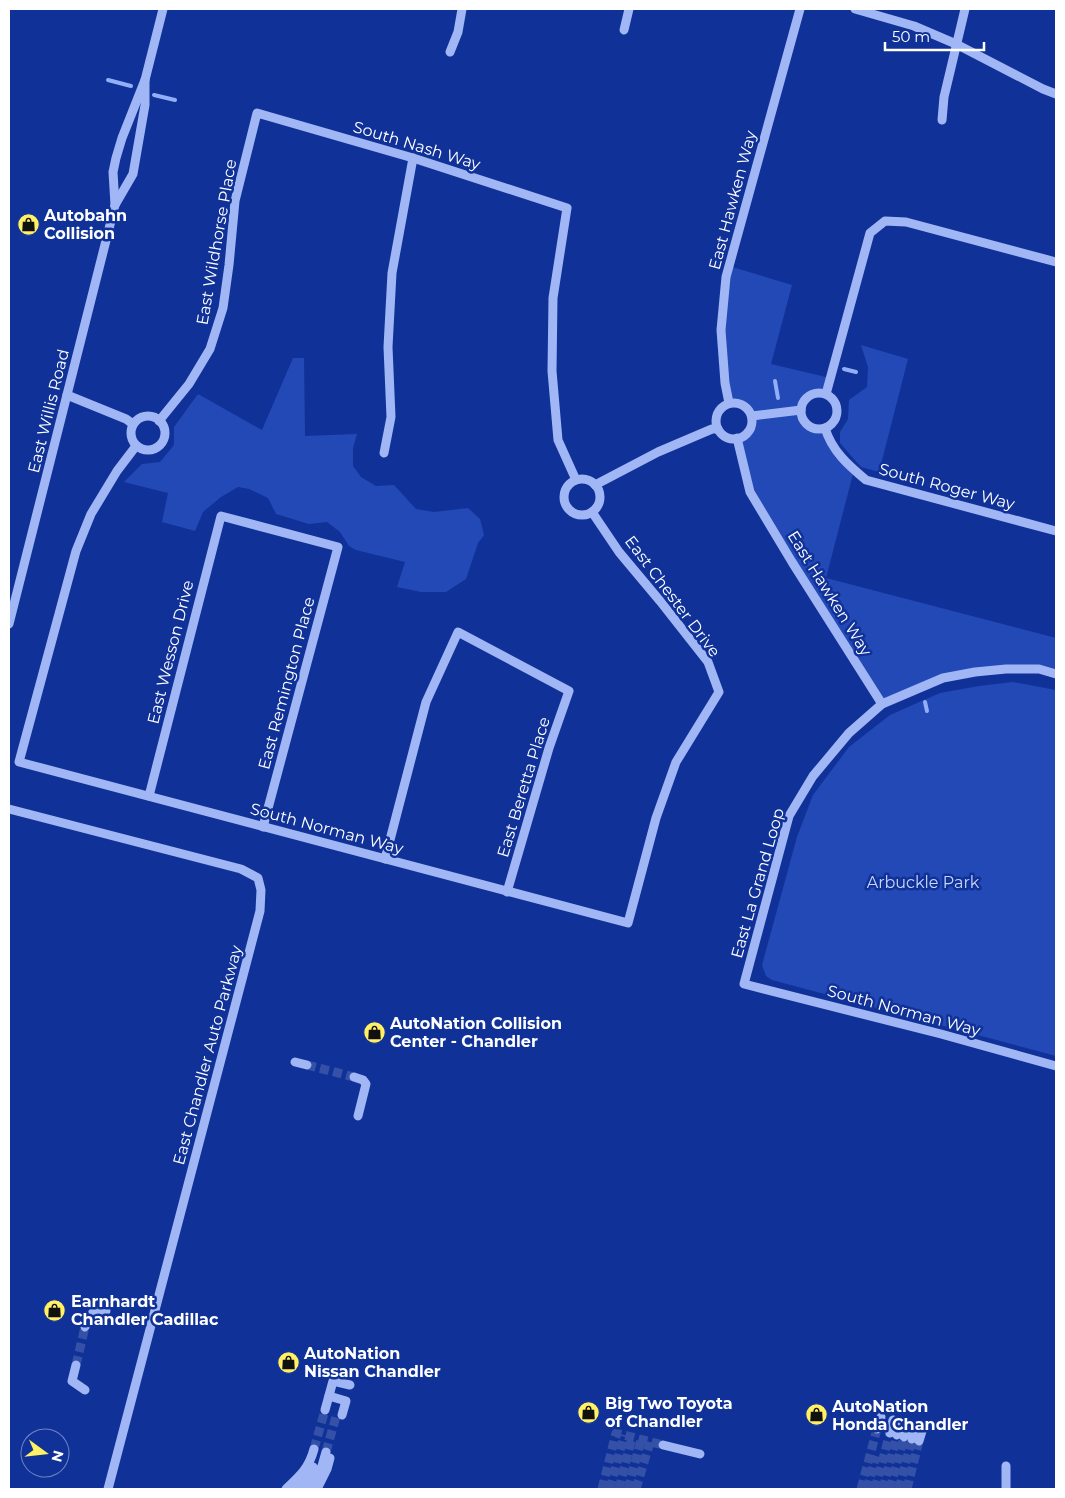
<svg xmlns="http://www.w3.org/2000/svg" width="1065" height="1498" font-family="Montserrat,sans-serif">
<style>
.green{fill:#2349b7}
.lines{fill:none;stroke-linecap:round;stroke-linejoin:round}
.stream{stroke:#92aef8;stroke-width:4}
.minor-tunnel{stroke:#3451a7;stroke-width:9;stroke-dasharray:9 4.5;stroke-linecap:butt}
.minor{stroke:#a1b6f4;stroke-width:9}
.labels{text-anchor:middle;stroke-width:5;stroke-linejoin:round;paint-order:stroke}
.street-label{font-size:16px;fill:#fff;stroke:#103298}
.poi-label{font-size:16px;font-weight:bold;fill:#fff;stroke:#103298;text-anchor:start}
.park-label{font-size:16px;fill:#c9d7fe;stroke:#103298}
</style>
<rect width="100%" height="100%" fill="#103298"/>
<g class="green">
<path d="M729,266l63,19 -21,79 59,14 -4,16c-32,-7 -33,40 -1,34l29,42 -28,108 230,60v36l-17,-5 -96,9 -61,26 -132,-212 -13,-54c24,-7 18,-37 -8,-35l-8,-73z"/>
<path d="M861,345l47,14 -29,113 -18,-5 -21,-24v-11l8,-13 1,-19 18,-13 1,-20z"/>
<path d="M293,358h11l1,78 52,-2 -4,14v18l8,11 15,9 18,-1 22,24 18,3 34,-4 12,11 4,16 -6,8 -12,36 -20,13h-25l-24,-5 8,-25 -49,-12 -7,-4 -9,-14 -13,-10 -18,2 -33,-10 -8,-16 -19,-9 -11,-2 -17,10 -18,15 -8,19 -33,-9 6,-29 -44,-11 18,-18 18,-2 14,-17v-18l24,-33 64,36z"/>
<path d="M1013,682l43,8v366l-284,-76 -6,-4 -4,-11 35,-128 16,-42 36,-48 41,-32 50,-22 39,-7z"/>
</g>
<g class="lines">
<g class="stream">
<path d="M108,80l23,6"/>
<path d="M154,95l21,5"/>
<path d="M844,369l12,3"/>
<path d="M775,381l3,17"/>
<path d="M925,702l2,9"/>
</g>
<g class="minor-tunnel">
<path d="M307,1065l47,12"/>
<path d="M76,1365l9,-38"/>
<path d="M314,1449l11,-39"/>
<path d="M326,1452l11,-39"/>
<path d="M602,1489l14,-56 47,12"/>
<path d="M610,1489l14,-54"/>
<path d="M619,1489l13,-52"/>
<path d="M628,1489l13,-49"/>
<path d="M636,1489l14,-47"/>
<path d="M861,1489l16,-60"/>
<path d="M867,1489l9,-33"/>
<path d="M875,1489l15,-56"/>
<path d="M883,1489l14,-54"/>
<path d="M890,1489l14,-52"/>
<path d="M899,1489l13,-50"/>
<path d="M907,1489l12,-48"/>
</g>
<g class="minor">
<path d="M855,9l59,17 42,18 87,45 13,5"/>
<path d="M624,30l5,-21"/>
<path d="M450,52l8,-20 4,-23"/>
<path d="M942,120l2,-23 21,-88"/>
<path d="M115,205l-2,-33 3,-14 6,-20 23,-58 18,-71"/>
<circle cx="819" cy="411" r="18"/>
<path d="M826,394l44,-161 15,-12 21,1 150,40"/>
<path d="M67,395l59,24 7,5"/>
<path d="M729,403l-4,-20 -4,-53 5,-53 74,-268"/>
<circle cx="734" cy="421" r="18"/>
<circle cx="148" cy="433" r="17"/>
<path d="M752,416l49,-6"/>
<path d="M159,421l30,-37 21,-35 13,-41 6,-43 6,-64 22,-88 156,45 154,50 -14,90 -1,73 6,69 18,40"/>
<path d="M825,428c7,23 23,37 41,52l190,51"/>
<path d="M737,438l13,54 42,70 90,142"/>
<path d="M136,446l-19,25 -26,43 -15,37 -57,211 609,161 28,-105 20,-56 43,-70 -11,-30 -48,-61 -41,-49 -27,-40"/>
<path d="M384,453l7,-36 -3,-70 4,-74 21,-115"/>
<circle cx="582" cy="497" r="18"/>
<path d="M595,485l63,-33 54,-23h6"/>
<path d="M9,624l106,-419 18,-31 12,-69v-25"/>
<path d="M1056,674l-17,-5h-33l-31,3 -32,6 -61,26 -33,29 -36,43 -24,40 -45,168 197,50 115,32"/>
<path d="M149,796l72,-280 117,31 -75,280"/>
<path d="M9,809l232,60 17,9 3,12 -1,21 -152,578"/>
<path d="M385,859l41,-157 32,-70 111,59 -20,57 -42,144"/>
<path d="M295,1062l12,3"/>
<path d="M354,1077l9,3 3,4 -8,32"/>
<path d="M85,1327l8,-15 13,-1"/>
<path d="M76,1365l-4,16 13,9"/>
<path d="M329,1396l17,5 -4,14"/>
<path d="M325,1410l8,-29 17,4"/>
<path d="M877,1429l4,-12"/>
<path d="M890,1433l3,-13"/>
<path d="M897,1435l3,-13"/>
<path d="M904,1437l4,-13"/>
<path d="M912,1439l3,-13"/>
<path d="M919,1441l4,-13"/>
<path d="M663,1445l37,9"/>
<path d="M1006,1466v23"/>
<path d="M286,1489c14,-13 23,-21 28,-40"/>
<path d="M297,1489l10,-11 6,-11"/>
<path d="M308,1489l14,-23 4,-14"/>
<path d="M317,1489l10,-20 3,-11"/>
</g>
</g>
<defs>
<symbol id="shop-disc" viewBox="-11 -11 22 22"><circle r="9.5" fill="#fff064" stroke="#103298"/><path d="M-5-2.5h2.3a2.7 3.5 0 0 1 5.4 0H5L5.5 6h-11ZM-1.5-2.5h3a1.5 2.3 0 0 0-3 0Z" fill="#111"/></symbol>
</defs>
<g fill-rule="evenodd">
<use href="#shop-disc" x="16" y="212" width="25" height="25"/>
<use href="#shop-disc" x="362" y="1020" width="25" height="25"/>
<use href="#shop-disc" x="42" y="1298" width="25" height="25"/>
<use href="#shop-disc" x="276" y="1350" width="25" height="25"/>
<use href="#shop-disc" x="576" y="1400" width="25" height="25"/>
<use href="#shop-disc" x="804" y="1402" width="25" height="25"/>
</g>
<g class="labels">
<g class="street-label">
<text transform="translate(417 145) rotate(17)" y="6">South Nash Way</text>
<text transform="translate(732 200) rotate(-75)" y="6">East Hawken Way</text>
<text transform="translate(216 242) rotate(-80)" y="6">East Wildhorse Place</text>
<text transform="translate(48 411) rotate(-76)" y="6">East Willis Road</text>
<text transform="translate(947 486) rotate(15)" y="6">South Roger Way</text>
<text transform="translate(830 593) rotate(58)" y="6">East Hawken Way</text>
<text transform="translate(673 596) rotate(53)" y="6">East Chester Drive</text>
<text transform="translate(170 652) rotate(-76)" y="6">East Wesson Drive</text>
<text transform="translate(286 683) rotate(-75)" y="6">East Remington Place</text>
<text transform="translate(523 787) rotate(-73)" y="6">East Beretta Place</text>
<text transform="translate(327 828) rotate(15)" y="6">South Norman Way</text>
<text transform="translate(757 883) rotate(-74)" y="6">East La Grand Loop</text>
<text transform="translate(904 1010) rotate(15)" y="6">South Norman Way</text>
<text transform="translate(207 1055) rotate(-75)" y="6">East Chandler Auto Parkway</text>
</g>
<g class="poi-label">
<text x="44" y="221">Autobahn<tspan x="44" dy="18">Collision</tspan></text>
<text x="390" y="1029">AutoNation Collision<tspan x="390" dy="18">Center - Chandler</tspan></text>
<text x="71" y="1307">Earnhardt<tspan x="71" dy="18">Chandler Cadillac</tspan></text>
<text x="304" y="1359">AutoNation<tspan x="304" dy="18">Nissan Chandler</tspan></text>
<text x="605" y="1409">Big Two Toyota<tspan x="605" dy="18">of Chandler</tspan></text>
<text x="832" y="1412">AutoNation<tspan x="832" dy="18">Honda Chandler</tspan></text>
</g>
<g class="park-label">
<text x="923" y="888">Arbuckle Park</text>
</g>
</g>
<rect width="1065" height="1498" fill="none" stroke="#ffffff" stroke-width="20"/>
<g transform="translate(45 1453) rotate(105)"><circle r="24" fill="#103298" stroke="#7084c1"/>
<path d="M0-4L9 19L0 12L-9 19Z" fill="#fff064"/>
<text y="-8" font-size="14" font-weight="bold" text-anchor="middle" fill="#ffffff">N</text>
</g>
<path d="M885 42v8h99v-8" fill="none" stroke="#ffffff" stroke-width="2.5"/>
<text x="892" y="42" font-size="15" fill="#ffffff" stroke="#103298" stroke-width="4" paint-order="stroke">50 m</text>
</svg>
